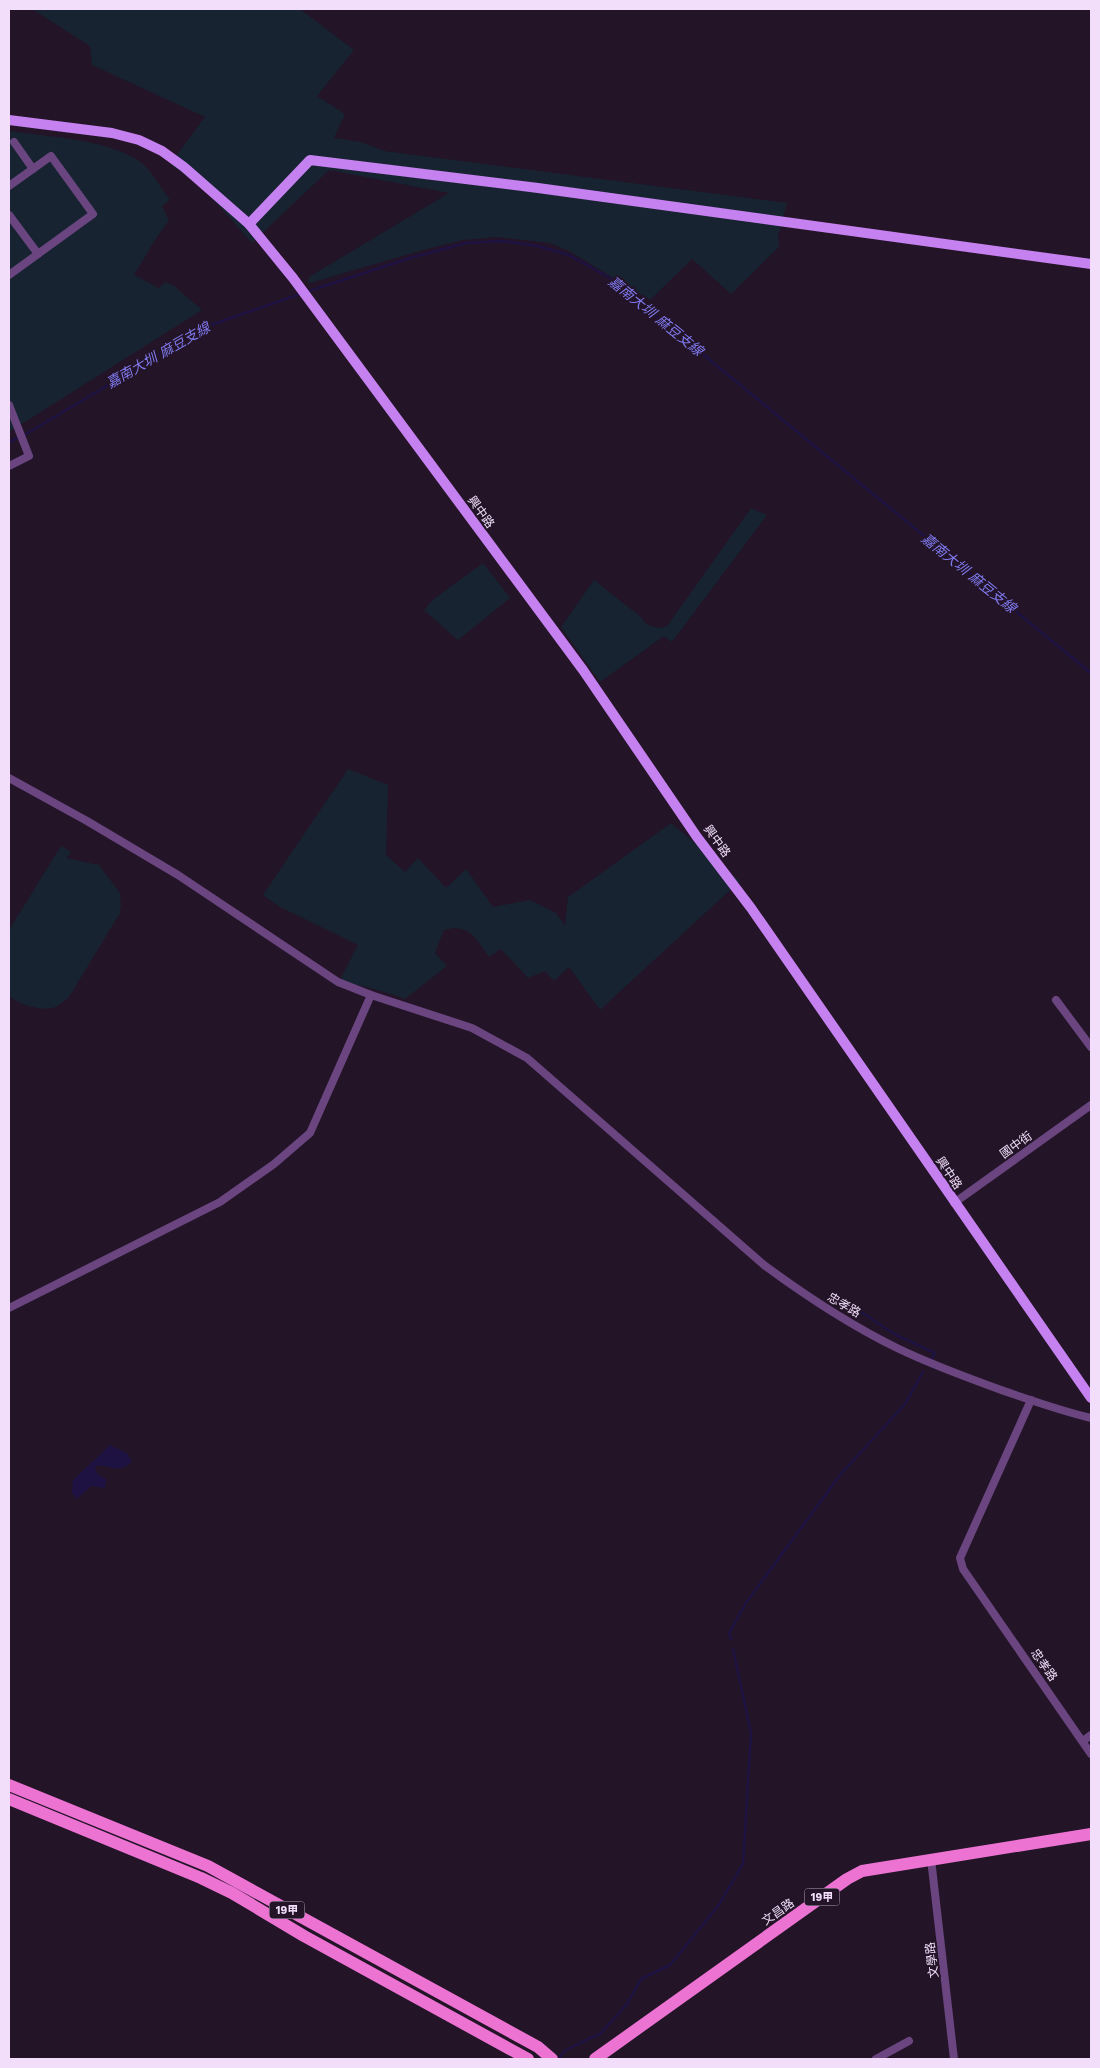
<svg xmlns="http://www.w3.org/2000/svg" width="1100" height="2068" font-family="'Work Sans','Noto Sans TC',sans-serif">
<style>
.green{fill:#172331}
.water{fill:#1d1242}
.lines{fill:none;stroke-linecap:round;stroke-linejoin:round}
.stream{stroke:#1d1242;stroke-width:2.5}
.street{stroke:#6a4580;stroke-width:8}
.secondary{stroke:#c581ef;stroke-width:10}
.primary{stroke:#ed73d3;stroke-width:12}
.labels{text-anchor:middle;stroke-width:4;stroke-linejoin:round;paint-order:stroke}
.shield{fill:#231427;stroke:#b4a1bb;stroke-width:1}
.shield-label{font-size:11px;font-weight:bold;fill:#f2defb}
.street-label{font-size:12px;fill:#f2defb;stroke:#231427}
.water-label{font-size:14px;font-style:italic;fill:#7f79ee;stroke:#231427}
</style>
<rect width="100%" height="100%" fill="#231427"/>
<g class="green">
<path d="M32,9h268l54,41 -37,46 28,18 -11,24 27,4 23,9 403,52 -9,33 1,11 -48,47 -39,-35 -42,41 -81,-49 -19,-8 -53,-6 -34,3 -40,10 -113,33 -2,-2 1,-4 140,-84 -120,-23 -77,73 -49,-55 -33,-24 35,-47 -113,-52 -2,-19z"/>
<path d="M9,131c41,6 90,7 127,28 15,9 24,28 34,41l-8,6 7,14 -14,20 -21,35 25,13 6,-6 8,3 29,25 -193,122z"/>
<path d="M751,508l16,7 -95,127 -8,-6 -64,46 -39,-55 33,-47 47,37 6,8 13,3 7,-2z"/>
<path d="M483,563l27,35 -52,42 -34,-30 10,-11z"/>
<path d="M348,769l40,16 -2,70 19,17 13,-14 28,30 20,-19 27,38 37,-7 26,13 9,13 3,-29 103,-74 69,58 -140,129 -31,-43 -15,14 -9,-10 -17,7 -27,-29 -12,8c-14,-19 -19,-34 -45,-27l-9,23 12,13 -42,33c-22,-9 -42,-12 -65,-19l18,-35 -78,-38 -17,-12z"/>
<path d="M61,846l10,6 -5,6 33,7 21,28 1,11 -1,9 -51,84c-4,3 -9,8 -13,10 -15,5 -35,-2 -47,-11v-66z"/>
</g>
<path class="water" d="M110,1445l18,9 4,8c-18,15 -23,-1 -37,5l2,7 9,5 -1,9 -14,-2 -14,13 -5,-6 1,-13z"/>
<g class="lines">
<g class="stream">
<path d="M306,292l104,-34 56,-15 36,-2 36,5 31,9 41,23 481,395"/>
<path d="M9,442l19,-9 177,-106 95,-33"/>
<path d="M861,1312l35,23 39,18 -5,8"/>
<path d="M731,1639l-2,-6 17,-30 94,-128 65,-71 18,-32"/>
<path d="M558,2059l8,-9 35,-17 26,-29 14,-25 29,-14 48,-59 25,-42 8,-131 -18,-84"/>
</g>
<g class="street">
<path d="M14,142l19,27"/>
<path d="M9,186l42,-30 42,58 -84,61"/>
<path d="M9,215l29,39"/>
<path d="M9,405l20,51 -20,10"/>
<path d="M9,778l78,43 91,54 160,107 33,13 101,33 55,30 237,207c42,31 86,60 133,83 35,17 71,30 107,43 29,10 57,20 87,27"/>
<path d="M1056,1000l35,47"/>
<path d="M954,1203l137,-98"/>
<path d="M9,1308l211,-106 54,-38 36,-31 61,-138"/>
<path d="M1031,1400l-71,158 3,11 128,185"/>
<path d="M1083,1741l8,-6"/>
<path d="M931,1859l23,200"/>
<path d="M876,2059l33,-18"/>
</g>
<g class="secondary">
<path d="M9,120l103,13 27,7 23,11 22,16 65,57 44,54 290,392 114,167 54,71 340,490"/>
<path d="M249,224l61,-64 228,28 553,76"/>
</g>
<g class="primary">
<path d="M9,1785l199,81 330,181 14,12"/>
<path d="M9,1799l192,79 31,15 72,43 224,123"/>
<path d="M595,2059l252,-180 15,-8 229,-37"/>
</g>
</g>
<g class="labels">
<g class="shield">
<rect x="804.5" y="1888.5" width="35" height="17" rx="4"/>
<rect x="269.5" y="1901.5" width="35" height="17" rx="4"/>
</g>
<g class="shield-label">
<text x="822" y="1901">19甲</text>
<text x="287" y="1914">19甲</text>
</g>
<g class="street-label">
<text transform="translate(481 512) rotate(54)" y="4">興中路</text>
<text transform="translate(717 841) rotate(54)" y="4">興中路</text>
<text transform="translate(1016 1145) rotate(-36)" y="4">國中街</text>
<text transform="translate(949 1173) rotate(56)" y="4">興中路</text>
<text transform="translate(844 1305) rotate(30)" y="4">忠孝路</text>
<text transform="translate(1044 1665) rotate(55)" y="4">忠孝路</text>
<text transform="translate(778 1912) rotate(-35)" y="4">文昌路</text>
<text transform="translate(932 1960) rotate(-97)" y="4">文學路</text>
</g>
<g class="water-label">
<text transform="translate(656 316) rotate(39)" y="5">嘉南大圳 麻豆支線</text>
<text transform="translate(158 355) rotate(-30)" y="5">嘉南大圳 麻豆支線</text>
<text transform="translate(969 573) rotate(39)" y="5">嘉南大圳 麻豆支線</text>
</g>
</g>
<rect width="1100" height="2068" fill="none" stroke="#f2defb" stroke-width="20"/>
</svg>
